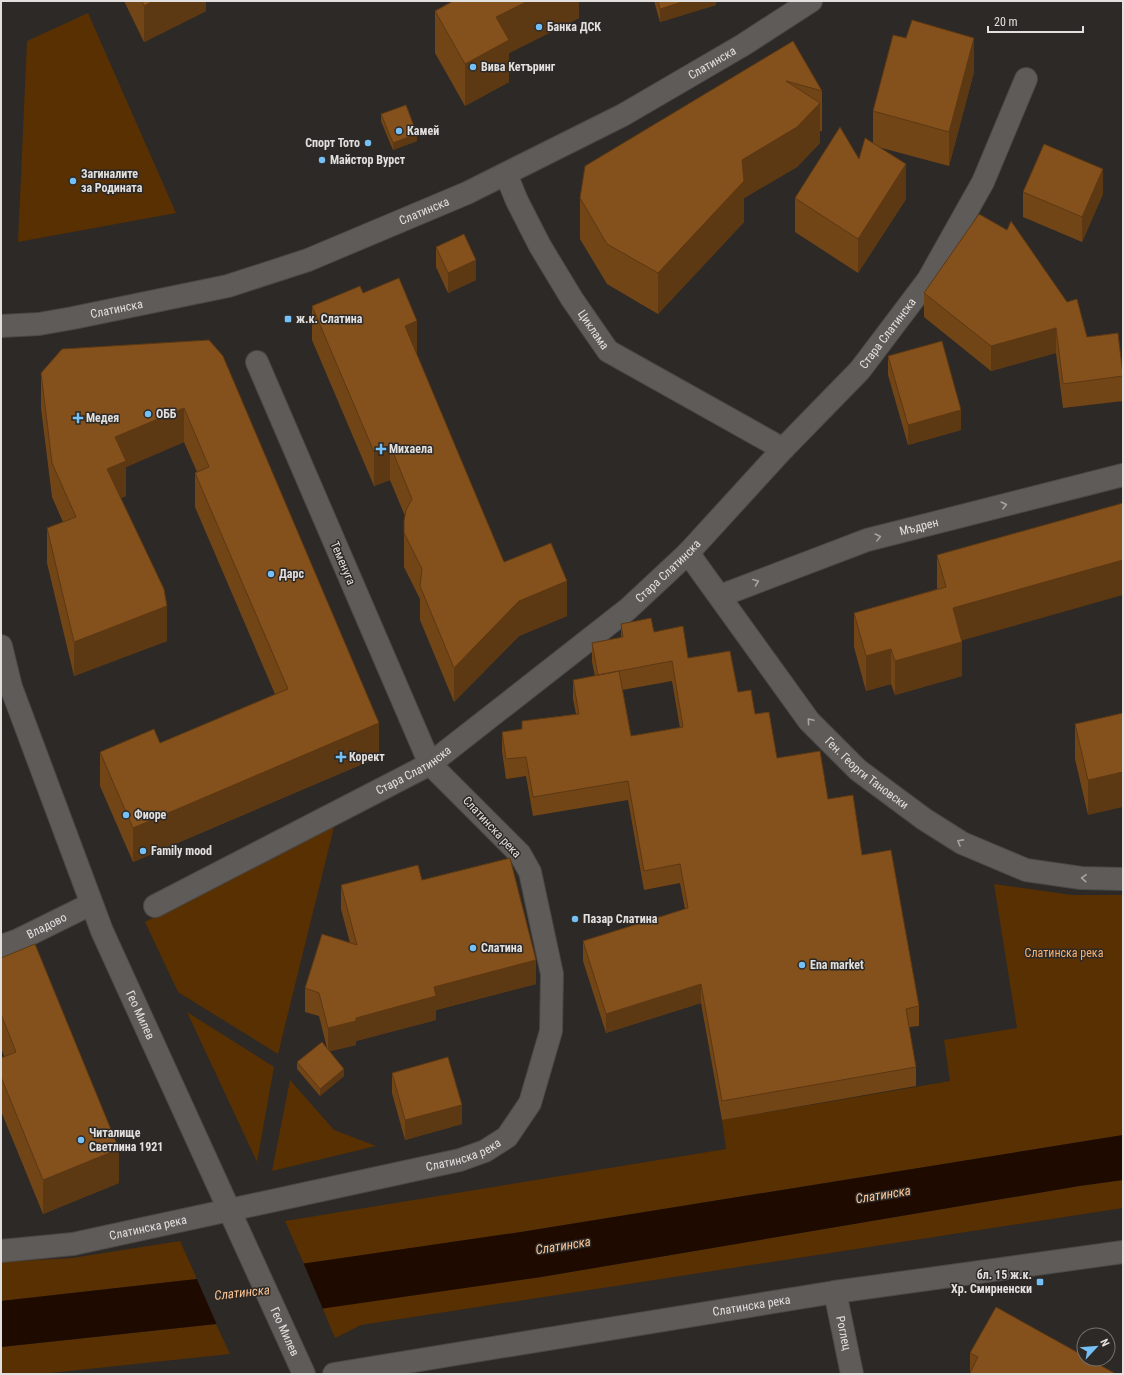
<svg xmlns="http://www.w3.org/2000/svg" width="1124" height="1375" font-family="'Roboto Condensed',sans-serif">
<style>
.green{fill:#593002}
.water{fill:#1f0a00}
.pier{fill:#2c2926}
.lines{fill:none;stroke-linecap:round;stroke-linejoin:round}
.street-casing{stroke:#4a4845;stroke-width:24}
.secondary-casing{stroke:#4a4845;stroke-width:24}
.street{stroke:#5e5b58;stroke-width:22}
.secondary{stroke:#5e5b58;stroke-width:22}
.wall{fill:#724517;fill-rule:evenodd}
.shaded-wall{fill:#5c3813}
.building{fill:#84501b;stroke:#5c3813}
.oneway{stroke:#a7a4a2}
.poi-dot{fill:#75c0f6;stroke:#2c2926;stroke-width:1.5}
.labels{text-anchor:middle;stroke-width:3;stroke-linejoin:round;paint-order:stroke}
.poi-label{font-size:12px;font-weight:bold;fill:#e2e0de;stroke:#2c2926;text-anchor:start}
.street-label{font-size:12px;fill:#e2e0de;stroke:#2c2926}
.park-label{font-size:12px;fill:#faaf6d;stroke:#2c2926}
.water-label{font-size:13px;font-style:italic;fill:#fec595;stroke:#2c2926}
</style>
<rect width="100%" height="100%" fill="#2c2926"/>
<g class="green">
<path d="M88,13l88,200 -158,29 9,-201z"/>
<path d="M334,827l-56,227 -100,-62 -33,-70z"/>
<path d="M994,884l78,11h51v240l-602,97 -217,32 -19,-43 441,-72 -4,-29 228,-39 -6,-41 73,-12z"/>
<path d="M187,1012l87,55 -17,95z"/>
<path d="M290,1080l44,50 42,16 -104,25z"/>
<path d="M1123,1180v28l-762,117 -26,13 -13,-31 219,-30 538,-91z"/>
<path d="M180,1241l17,38 -196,22v-39l71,-4z"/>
<path d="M216,1324l14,30 -189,20h-40v-27z"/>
</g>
<path class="water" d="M1123,1135v45l-44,6 -538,91 -325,47 -215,23v-46l196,-22 324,-47z"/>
<path class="pier" d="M303,1262l20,47 -106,16 -21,-48z"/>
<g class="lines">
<defs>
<g id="street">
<path id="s1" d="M506,174l11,27 23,45 32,53 36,52 175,98"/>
<path id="s2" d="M688,553l121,168 49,49 66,49 38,24 64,27 55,8 42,1"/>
<path id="s3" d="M720,596l147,-56 256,-65"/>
<path id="s4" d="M155,906l275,-142 198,-155 60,-56 95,-104 77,-79 68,-90 55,-98 43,-103"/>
<path id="s5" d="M1,946l15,-5 75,-37"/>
<path id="s6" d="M1,1251l72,-7 387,-84 25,-9 22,-14 23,-34 21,-72 1,-57 -22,-102 -10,-18 -90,-90 -173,-402"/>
<path id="s7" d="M835,1292l17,82"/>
</g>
<g id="secondary">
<path id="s8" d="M1,326l38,-2 34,-6 155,-32 80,-26 159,-67 156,-78 120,-70 68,-44"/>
<path id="s9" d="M1,646l10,41 91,244 202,443"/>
<path id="s10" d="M334,1374l501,-82 288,-40"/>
</g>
</defs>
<use href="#street" class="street-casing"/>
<use href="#secondary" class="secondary-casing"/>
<use href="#street" class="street"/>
<use href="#secondary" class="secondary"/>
</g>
<g class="wall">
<path d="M124,1h82v10l-62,31z"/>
<path d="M579,1v17l-70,35v29l-44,24 -30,-53v-42z"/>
<path d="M654,1h62v4l-56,17z"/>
<path d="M793,41l29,50v40h-2v12l-23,24 -53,31v24l-86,92 -51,-30 -27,-45v-41z"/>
<path d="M974,72l-25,94 -71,-19 28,52 -48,74 -63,-41v-34l64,-39 14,-16v-32z"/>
<path d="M381,114l36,27 -24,9 -12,-29z"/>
<path d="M1023,192l80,2 -21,48 -59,-25z"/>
<path d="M436,247l40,33 -28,13 -12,-26z"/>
<path d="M363,293l54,62 87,207 63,54 -48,20 -65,66 -34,-82v-21l-16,-32v-46l1,-5 -15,-36 -16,6 -62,-146v-34z"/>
<path d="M924,293l163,44 36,39v25l-60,7 -7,-55 -65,18 -67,-54z"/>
<path d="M209,340l170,417 -246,105 -33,-76v-34l60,-9 115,-49 -80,-187v-34l2,-1 -13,-30 -58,25v29l-5,2 46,143 -93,35 -27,-113v-35l16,-6 -11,-25 -11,-89v-35z"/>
<path d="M888,356l73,74 -53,15 -20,-70z"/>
<path d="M937,555l25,85v36l-67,19 -4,-11 -25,7 -12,-44v-34l83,-24z"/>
<path d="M621,624l33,8 34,26 50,34 17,22 22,44 51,41 34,56 57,151v20l-10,1 7,40v19l-194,34 -21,-117 -95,30 -23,-72v-20l102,-32 -5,-26 -36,7 -16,-90 -95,16 -7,-40 -20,3 -4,-28v-19l20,-3v-8l54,-7 -3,-15v-19l22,-4 -3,-14v-19l29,-5zM672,681l8,47 -49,8 -9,-46z"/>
<path d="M1123,713l-35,102 -13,-56v-35z"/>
<path d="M422,880l114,104 -100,26v10l-80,21v4l-26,6 14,25 -24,20 -23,-27v-7l30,-14 -8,-32 -14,-4v-24l45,-45 -9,-34v-24z"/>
<path d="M1,958l118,225 -76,31 -42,-103v-53l3,-2 -3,-8z"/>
<path d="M392,1073l70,51 -57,16 -13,-47z"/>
<path d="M970,1353l146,21h-146z"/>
</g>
<g class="shaded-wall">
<path d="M153,1h53v10l-62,31v-36z"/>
<path d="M528,1h51v17l-70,35v29l-44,24v-42l31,-47z"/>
<path d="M685,1h31v4l-56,17v-13z"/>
<path d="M974,38v34l-25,94v-34z"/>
<path d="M820,103v40l-23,24 -53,31v24l-86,92v-41l84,-113z"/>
<path d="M417,134v7l-24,9v-7z"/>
<path d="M906,164v35l-48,74v-34z"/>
<path d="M1103,169v25l-21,48v-25z"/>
<path d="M476,260v20l-28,13v-20z"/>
<path d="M417,321v35l-12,-30z"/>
<path d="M1056,328v25l-65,18v-25z"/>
<path d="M184,408v34l-58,25v29l-19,8v-35l8,-32z"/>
<path d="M961,410v20l-53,15v-20z"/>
<path d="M390,445v35l-16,6v-34z"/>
<path d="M1123,560v35l-170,48v-35z"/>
<path d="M567,581v35l-48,20 -65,66v-34l65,-67z"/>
<path d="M167,606v35l-93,35v-34z"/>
<path d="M962,642v34l-67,19v-34z"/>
<path d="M891,649v35l-25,7v-35z"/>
<path d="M379,723v34l-246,105v-34z"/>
<path d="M1123,772v35l-35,8v-35z"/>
<path d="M536,960v24l-100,26v10l-80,21v4l-28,7v-24l106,-41z"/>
<path d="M701,984v19l-95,30v-19z"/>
<path d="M344,1069v7l-24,20v-7z"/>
<path d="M462,1105v19l-57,16v-20z"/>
<path d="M119,1149v34l-76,31v-34z"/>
</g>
<g class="building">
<path d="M142,1h11l-9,5z"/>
<path d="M453,1h75l-32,16 13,23 -44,24 -30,-53z"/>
<path d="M658,1h27l-25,8z"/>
<path d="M912,20l62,18 -25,94 -76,-21 20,-76 13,3z"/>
<path d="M793,41l29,50 -36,-10 34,22 -23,24 -55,33 2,21 -86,92 -51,-29 -27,-46 5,-32z"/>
<path d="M406,105l11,29 -24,9 -12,-29z"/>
<path d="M840,127l19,32 6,-21 41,26 -48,75 -63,-41z"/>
<path d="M1044,144l59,25 -21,48 -59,-25z"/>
<path d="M979,214l28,16 4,-9 56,81 10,-3 10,38 31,-4 5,43 -60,8 -7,-56 -65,18 -67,-53z"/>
<path d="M464,234l12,26 -28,13 -12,-26z"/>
<path d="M399,278l18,43 -12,5 99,236 47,-19 16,38 -48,20 -65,67 -34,-82 2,-17 -18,-36v-12l2,-11 6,-11 -22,-54 -16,7 -62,-146 48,-20 3,7z"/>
<path d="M209,340l14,16 156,367 -246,105 -33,-76 54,-23 6,14 128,-54 -93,-216 14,-6 -25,-59 -69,29 11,24 -19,8 57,120 3,17 -93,36 -27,-114 29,-11 -24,-54 -11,-90 21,-24z"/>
<path d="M942,341l19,69 -53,15 -20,-69z"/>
<path d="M1123,503v57l-170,48 9,34 -67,19 -4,-12 -25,7 -12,-43 92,-26 -9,-32z"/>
<path d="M651,618l3,14 29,-6 5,32 42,-7 8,41 13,-2 4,24 14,-2 8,46 43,-7 8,48 25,-4 9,60 29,-5 28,156 -13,3 10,58 -194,34 -21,-117 -95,30 -23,-73 105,-33 -8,-44 -36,7 -16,-90 -95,16 -7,-40 -20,2 -4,-27 20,-3v-8l57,-7 -6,-34 46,-9 12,65 52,-9 -11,-66 -74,14 -6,-32 31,-6 -2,-13z"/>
<path d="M1123,713v59l-35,8 -13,-56z"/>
<path d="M510,858l26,102 -102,27 2,9 -80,22v3l-28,7 -9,-35 -14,-5 17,-54 35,11 -16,-60 77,-20 4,15z"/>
<path d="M35,944l84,205 -76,31 -42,-103v-19l15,-6 -15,-38v-56z"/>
<path d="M322,1042l22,27 -24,20 -23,-27z"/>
<path d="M448,1057l14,48 -57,15 -13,-47z"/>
<path d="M996,1307l88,49v3h5l27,15h-144l-2,-1 8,-16 -8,-4z"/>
</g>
<defs><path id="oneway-chevron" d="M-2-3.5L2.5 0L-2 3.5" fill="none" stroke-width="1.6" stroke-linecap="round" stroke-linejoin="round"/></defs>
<g class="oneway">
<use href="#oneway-chevron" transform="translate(1004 505) rotate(-14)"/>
<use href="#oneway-chevron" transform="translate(878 537) rotate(-14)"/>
<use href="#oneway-chevron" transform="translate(756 582) rotate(-21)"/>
<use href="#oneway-chevron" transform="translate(810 721) rotate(-130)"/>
<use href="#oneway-chevron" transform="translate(960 842) rotate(-151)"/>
<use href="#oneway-chevron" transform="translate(1084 878) rotate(-176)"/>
</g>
<g class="poi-dot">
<circle cx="539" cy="27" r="4"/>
<circle cx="473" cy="67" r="4"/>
<circle cx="399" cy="131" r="4"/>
<circle cx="368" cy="143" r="4"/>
<circle cx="322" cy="160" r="4"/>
<circle cx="73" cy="181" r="4"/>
<rect x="284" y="315" width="8" height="8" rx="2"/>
<circle cx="148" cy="414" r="4"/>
<path d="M76 412h4v4h4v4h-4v4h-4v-4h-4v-4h4z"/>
<path d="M379 443h4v4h4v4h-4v4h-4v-4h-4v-4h4z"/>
<circle cx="271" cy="574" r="4"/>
<path d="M339 751h4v4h4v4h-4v4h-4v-4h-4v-4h4z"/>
<circle cx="126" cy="815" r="4"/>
<circle cx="143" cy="851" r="4"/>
<circle cx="575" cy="919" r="4"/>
<circle cx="473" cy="948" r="4"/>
<circle cx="802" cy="965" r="4"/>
<circle cx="81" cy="1140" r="4"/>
<rect x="1036" y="1278" width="8" height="8" rx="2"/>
</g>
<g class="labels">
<g class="poi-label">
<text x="547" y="31">Банка ДСК</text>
<text x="481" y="71">Вива Кетъринг</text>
<text x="407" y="135">Камей</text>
<text x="360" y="147" text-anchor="end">Спорт Тото</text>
<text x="330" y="164">Майстор Вурст</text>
<text x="81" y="178">Загиналите<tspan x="81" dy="14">за Родината</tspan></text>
<text x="296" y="323">ж.к. Слатина</text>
<text x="156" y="418">ОББ</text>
<text x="86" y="422">Медея</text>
<text x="389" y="453">Михаела</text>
<text x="279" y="578">Дарс</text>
<text x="349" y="761">Корект</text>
<text x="134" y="819">Фиоре</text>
<text x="151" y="855">Family mood</text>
<text x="583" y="923">Пазар Слатина</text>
<text x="481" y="952">Слатина</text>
<text x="810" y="969">Ena market</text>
<text x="89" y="1137">Читалище<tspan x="89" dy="14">Светлина 1921</tspan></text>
<text x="1032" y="1279" text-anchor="end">бл. 15 ж.к.<tspan x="1032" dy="14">Хр. Смирненски</tspan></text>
</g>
<g class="street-label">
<text dy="4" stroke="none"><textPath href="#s8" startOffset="765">Слатинска</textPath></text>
<text dy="4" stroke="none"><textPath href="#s8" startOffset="441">Слатинска</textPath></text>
<text dy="4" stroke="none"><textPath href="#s8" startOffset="117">Слатинска</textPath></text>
<text dy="4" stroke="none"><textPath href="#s1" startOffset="179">Циклама</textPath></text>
<text dy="4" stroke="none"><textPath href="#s4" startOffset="940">Стара Слатинска</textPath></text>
<text dy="4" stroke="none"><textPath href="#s3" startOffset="211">Мъдрен</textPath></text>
<text transform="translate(343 563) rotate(67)" y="4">Теменуга</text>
<text dy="4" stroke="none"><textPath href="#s4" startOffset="616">Стара Слатинска</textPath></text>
<text dy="4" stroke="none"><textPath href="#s4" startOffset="292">Стара Слатинска</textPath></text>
<text dy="4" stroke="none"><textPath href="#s2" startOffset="285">Ген. Георги Тановски</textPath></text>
<text transform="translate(492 827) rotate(47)" y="4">Слатинска река</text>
<text dy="4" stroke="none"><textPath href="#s5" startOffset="50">Владово</textPath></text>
<text dy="4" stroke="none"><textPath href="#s9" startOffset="395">Гео Милев</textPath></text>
<text dy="4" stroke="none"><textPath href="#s6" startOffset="473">Слатинска река</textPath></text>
<text dy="4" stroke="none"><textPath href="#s6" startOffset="149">Слатинска река</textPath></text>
<text dy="4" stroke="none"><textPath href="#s10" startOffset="423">Слатинска река</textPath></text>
<text dy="4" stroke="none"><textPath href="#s9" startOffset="743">Гео Милев</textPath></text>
<text dy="4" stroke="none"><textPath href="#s7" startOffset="42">Роглец</textPath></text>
</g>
<g class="park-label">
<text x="1064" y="957">Слатинска река</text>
</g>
<g class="water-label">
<text transform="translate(883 1194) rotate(-9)" y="5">Слатинска</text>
<text transform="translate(563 1245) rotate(-9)" y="5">Слатинска</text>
<text transform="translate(242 1292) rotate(-6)" y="5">Слатинска</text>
</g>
</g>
<rect width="1124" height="1375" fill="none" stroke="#e2e0de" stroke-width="4"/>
<g transform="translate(1096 1347) rotate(64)"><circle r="19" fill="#2c2926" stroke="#757270"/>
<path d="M0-3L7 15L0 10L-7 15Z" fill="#75c0f6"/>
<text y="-6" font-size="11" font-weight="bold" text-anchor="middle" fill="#e2e0de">N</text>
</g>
<path d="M988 26v6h95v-6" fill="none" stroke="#e2e0de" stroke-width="2"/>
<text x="994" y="26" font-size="12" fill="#e2e0de" stroke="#2c2926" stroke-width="3" paint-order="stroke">20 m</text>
</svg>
